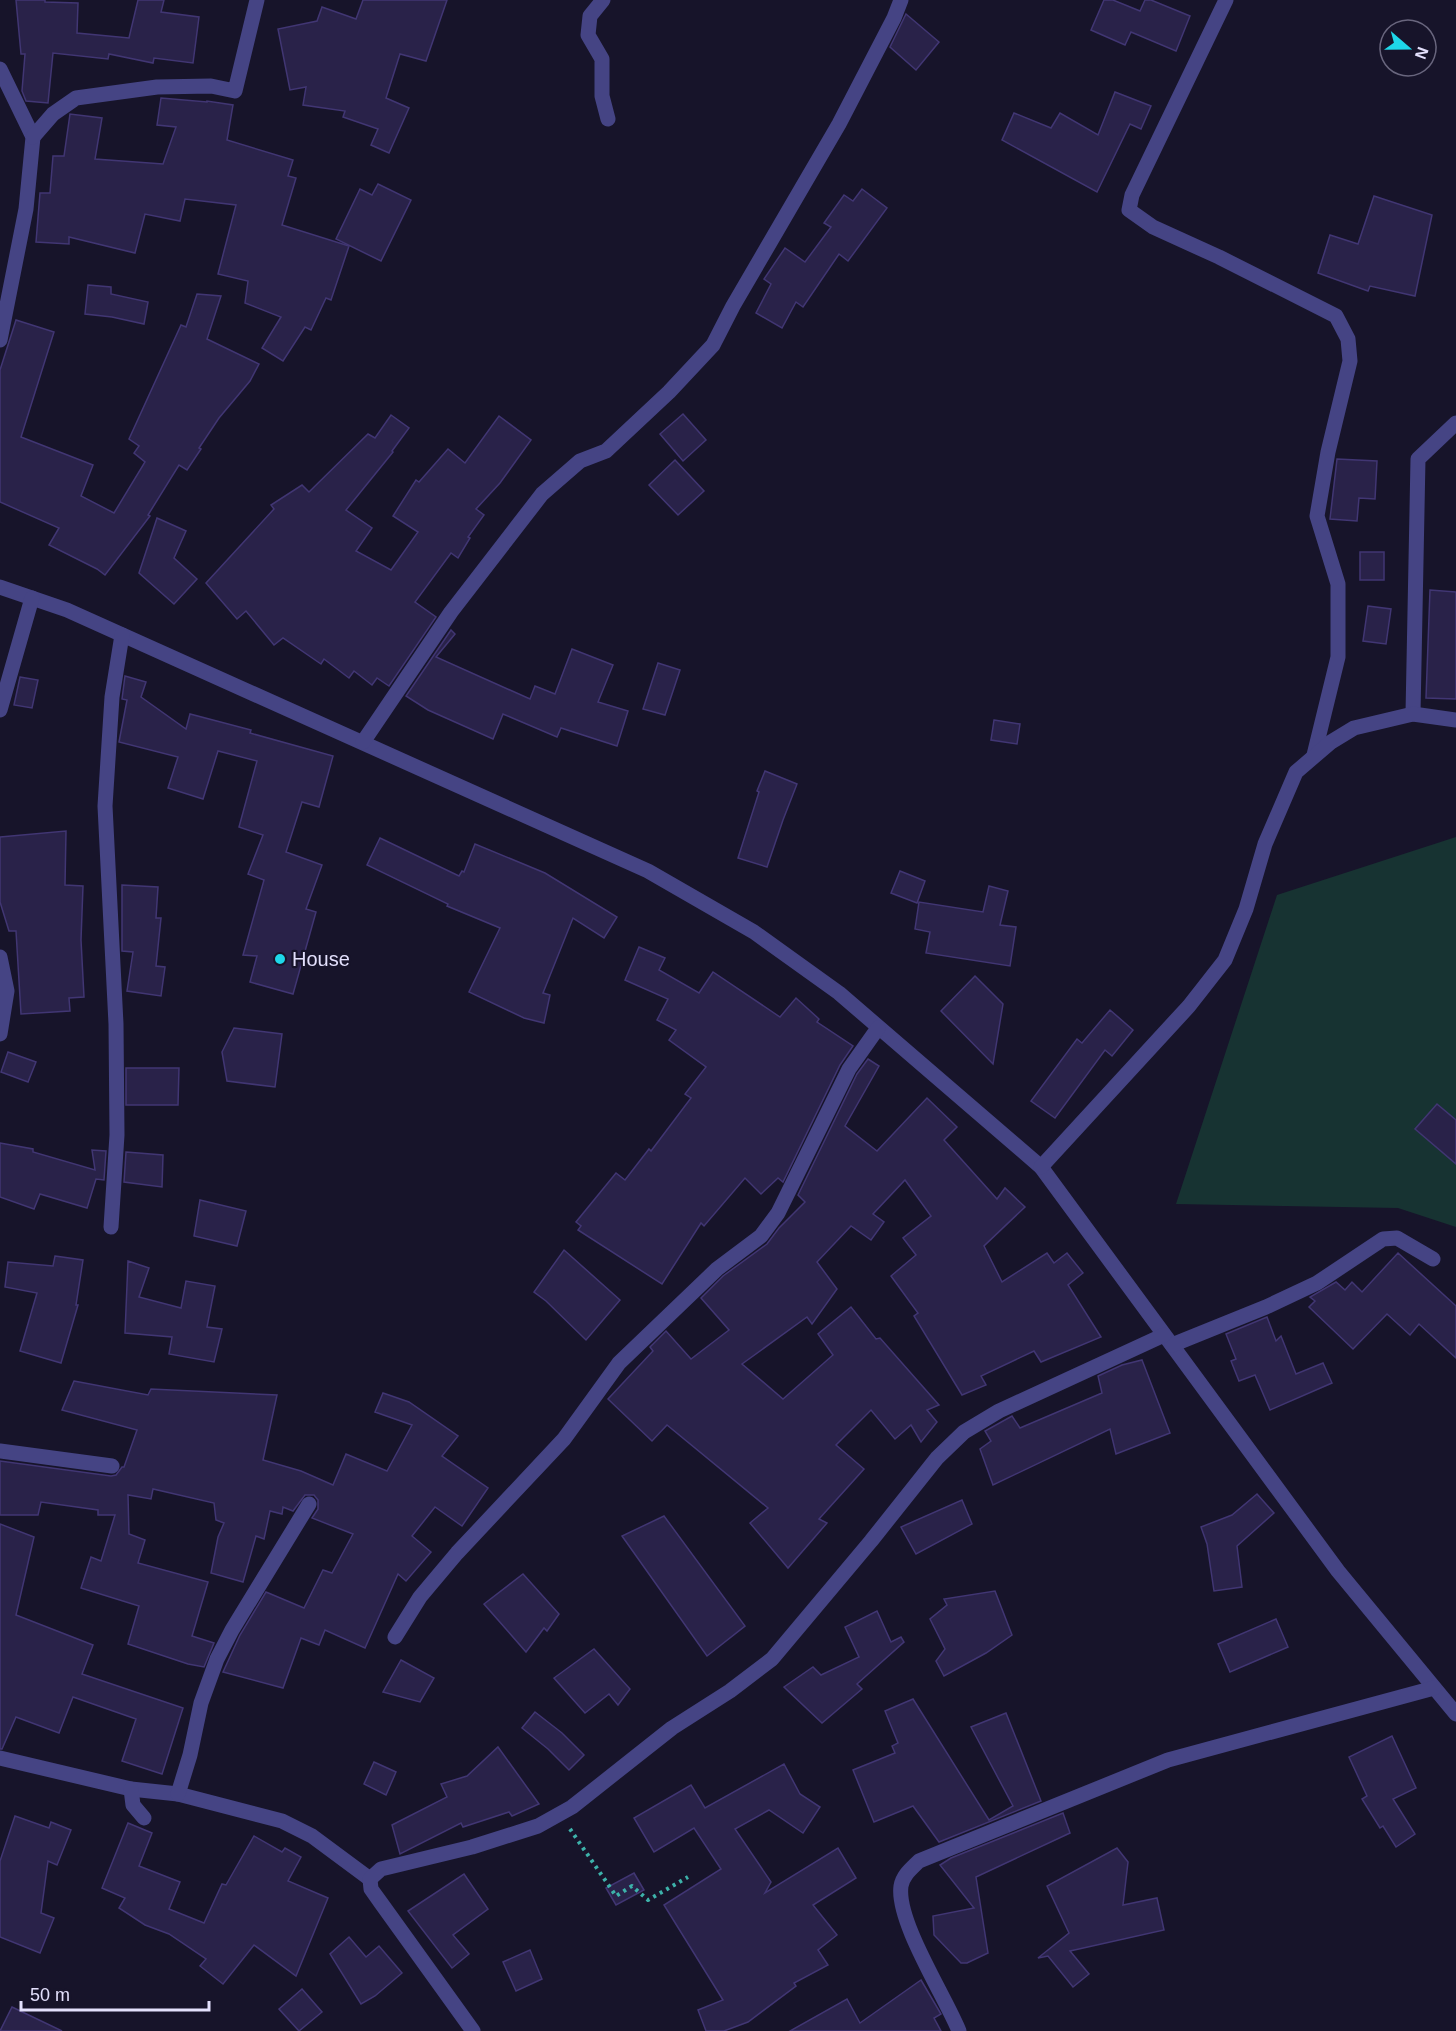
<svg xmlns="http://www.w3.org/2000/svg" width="1456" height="2031" font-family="Arial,sans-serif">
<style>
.green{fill:#173332}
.building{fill:#292249;stroke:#413673;stroke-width:1.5}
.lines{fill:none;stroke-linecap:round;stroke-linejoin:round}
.path{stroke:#3db2aa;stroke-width:4;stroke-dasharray:3 4.5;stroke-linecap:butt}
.minor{stroke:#454484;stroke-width:15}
.poi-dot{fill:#1ed7e9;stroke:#17142a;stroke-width:2}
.labels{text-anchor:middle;stroke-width:4.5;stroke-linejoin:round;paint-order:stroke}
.poi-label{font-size:20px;fill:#e3e0fc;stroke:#17142a;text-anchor:start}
</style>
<rect width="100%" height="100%" fill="#17142a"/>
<path class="green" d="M1456,837v390l-58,-19 -222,-4 101,-309z"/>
<g class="building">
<path d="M16,0h29v2l33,1 -1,30 52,5 9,-38h26l-3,12 38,5 -6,46 -39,-5 -1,5 -44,-9 -1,5 -55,-6 -5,50 -22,-2 -4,-10 3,-37h-4z"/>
<path d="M363,0h84l-21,61 -26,-7 -14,44 23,10 -20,45 -18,-8 7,-16 -35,-12 2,-6 -42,-6 3,-18 -16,3 -12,-61 39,-8 5,-14 34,12z"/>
<path d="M1104,0h9l27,11 5,-11h6l39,16 -14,35 -45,-19 -6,13 -34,-15z"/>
<path d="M906,14l33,28 -23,28 -26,-23z"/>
<path d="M1115,92l36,14 -10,23 -11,-5 -33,68 -95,-52 12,-27 37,15 9,-15 38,22z"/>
<path d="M161,98l46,4v-1l26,4 -6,35 66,20 -5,16 8,2 -14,47 67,21 -18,54 -5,-2 -15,32 -6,-3 -22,34 -21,-13 19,-31 -36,-14 3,-22 -30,-7 18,-69 -51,-6 -5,22 -35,-7 -10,39 -66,-16v7l-33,-2 4,-49h10l3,-37h11l6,-42 32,4 -7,41 68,5 13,-37 -19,-2z"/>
<path d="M378,184l33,16 -30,61 -45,-22 24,-50 12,6z"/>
<path d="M862,189l25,19 -39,53 -9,-7 -36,53 -7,-5 -14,26 -26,-15 15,-29 -7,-5 21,-31 20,14 26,-35 -7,-4 20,-28 9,6z"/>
<path d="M1374,196l58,19 -17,81 -45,-10 -2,5 -50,-18 12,-38 28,9z"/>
<path d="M88,285l23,2v7l37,8 -4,22 -32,-7 -27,-3z"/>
<path d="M197,294l24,2 -14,43 52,25 -9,17 -31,37 -20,30 2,1 -14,21 -8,-5 -31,50 2,1 -45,59 -8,-6 -48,-24 10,-17 -59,-26v-132l16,-50 38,12 -33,105 72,28 -12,31 33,17 31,-51 -11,-9 5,-7 -10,-7 52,-114 5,2z"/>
<path d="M683,414l23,26 -23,21 -23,-27z"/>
<path d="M391,415l18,13 -17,23 1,1 -47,58 26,18 -16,23 35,19 27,-38 -25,-16 23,-36 3,2 29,-33 17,14 34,-47 32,24 -31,43 -24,26 8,6 -16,22 2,1 -12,20 -7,-5 -36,49 21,15 -47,69 -12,-8 -5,7 -18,-14 -5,7 -25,-19 -3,5 -38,-26 -9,7 -28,-34 -9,8 -31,-36 68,-74 -3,-4 31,-20 7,7 59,-58 7,4z"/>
<path d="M1337,459l40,2 -2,38 -16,-1 -2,23 -27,-2z"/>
<path d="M675,460l29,31 -26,24 -29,-30z"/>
<path d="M157,518l29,13 -12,27 23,21 -23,25 -35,-31z"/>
<rect x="1360" y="552" width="24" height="28"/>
<path d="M1430,590l26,2v107l-30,-1z"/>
<path d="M1368,606l23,3 -5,35 -23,-3z"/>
<path d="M451,630l4,4 -19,23 94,42 5,-13 20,8 17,-45 41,16 -15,37 30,9 -11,35 -56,-18 -4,9 -54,-23 -10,25 -65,-29 -22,-14z"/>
<path d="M658,663l22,7 -15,45 -22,-6z"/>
<path d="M125,676l21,6 -5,15 45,32 4,-15 61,16 -1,3 83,23 -14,51 -17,-5 -16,50 36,13 -16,44 10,3 -23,82 -43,-12 7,-26 -14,-1 21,-75 -16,-6 15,-39 -24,-8 18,-66 -39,-10 -15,48 -35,-11 10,-31 -59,-15 8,-42 -5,-1z"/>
<path d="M20,677l18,3 -6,28 -18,-3z"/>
<path d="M994,720l26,4 -3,20 -26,-4z"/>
<path d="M765,771l32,13 -14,36 -16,47 -29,-9 21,-66 -2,-1z"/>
<path d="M66,831l-1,54 18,1 -2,54 3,57 -15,1 1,13 -49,3 -5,-83h-7l-9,-29v-65z"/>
<path d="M380,838l79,38 3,-5 2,1 11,-28 70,29 72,44 -13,21 -31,-20 -30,75 7,2 -6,28 -20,-5 -55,-26 31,-64 -53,-22 1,-2 -81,-39z"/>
<path d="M900,871l25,10 -8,22 -26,-10z"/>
<path d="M122,885l36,2 -2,31h5l-5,48 9,1 -4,29 -34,-5 6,-39 -11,-1z"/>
<path d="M989,886l19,5 -8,34 16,2 -6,39 -84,-13 4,-21 -15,-3 4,-27 64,10z"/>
<path d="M639,947l26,11 -6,12 40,23 14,-21 67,45 16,-19 23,21 -2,3 36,24 -13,19 -57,117 -5,-4 -17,16 -16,-16 -41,48 -3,-3 -39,61 -84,-54 3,-4 -5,-4 40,-49 9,7 24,-31 2,2 40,-53 -6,-4 21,-27 -37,-27 7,-10 -19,-10 11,-21 -43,-19z"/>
<path d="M975,976l28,28 -10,60 -52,-53z"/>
<path d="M1110,1010l23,20 -21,26 -7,-6 -50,68 -24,-17 46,-62 5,4z"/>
<path d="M234,1028l48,6 -7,53 -48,-6 -5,-29z"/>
<path d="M8,1052l28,10 -8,20 -27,-10z"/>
<path d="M868,1059l11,7 -34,60 32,25 50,-53 30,29 -13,13 53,59 8,-11 20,19 -41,39 18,36 45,-29 7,10 13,-10 16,20 -15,12 33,52 -60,25 -7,-11 -53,25 5,9 -24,10 -48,-79 4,-3 -27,-37 25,-21 -13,-17 28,-22 -26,-36 -32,34 11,8 -13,18 -20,-14 -34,36 20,27 -25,35 -5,-7 -65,47 41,35 50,-44 -15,-21 33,-27 25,32 4,-1 59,67 -12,5 10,12 -16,20 -10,-17 -16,14 -24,-29 -35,35 28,24 -45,50 8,4 -39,45 -38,-45 18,-15 -101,-83 -15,16 -44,-42 45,-48 -3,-4 16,-16 25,28 38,-29 -28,-32 22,-22 44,-32 12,-16 26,-26 -7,-7 59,-121z"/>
<path d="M126,1068h53l-1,37h-52z"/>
<path d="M1437,1104l19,16v44l-41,-35z"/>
<path d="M0,1143l33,6v3l62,18 -3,-20 14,1 -2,29 -8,-1 -9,29 -47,-14 -6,15 -34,-12z"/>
<path d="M126,1152l37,3 -1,32 -38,-5z"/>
<path d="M200,1200l46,11 -9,35 -43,-10z"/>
<path d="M564,1250l56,50 -34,40 -40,-39 -12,-9z"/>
<path d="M1398,1253l58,53v52l-37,-34 -9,11 -23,-21 -34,35 -44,-42 6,-6 -5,-4 26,-15 9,8 7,-8 10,10z"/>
<path d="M55,1256l28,4 -7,45h2l-17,58 -41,-12 17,-58 -32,-6 3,-25 45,4z"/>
<path d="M128,1261l21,7 -10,29 42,11 5,-27 29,5 -8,41 15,2 -8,33 -45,-8 3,-17 -47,-4z"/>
<path d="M1267,1317l9,24 5,-5 15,38 27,-11 9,20 -62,27 -15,-35 -16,6 -8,-20 5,-2 -10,-25z"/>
<path d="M1142,1360l28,73 -54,21 -6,-25 -117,56 -13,-36 11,-8 -6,-10 27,-15 8,12 82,-35 -4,-17 24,-11z"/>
<path d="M74,1381l74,14 3,-6 126,6 -14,65 38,11 32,14 13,-31 41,17 25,-46 -37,-13 8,-19 26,9 49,34 -16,20 46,32 -26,38 -27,-19 -23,29 19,16 -25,29 -8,-7 -33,74 -40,-18 -6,15 -18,-7 -18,50 -60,-16 17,-37 26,-43 38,16 19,-38 9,3 21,-39 -41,-16 6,-9v-9l-4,-5h-9l-12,16 -10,-4 -1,7 -12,-3 -6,28 -8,-3 -13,46 -32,-9 7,-36 6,-14 -8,-3 -2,-17 -61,-14 -2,10 -23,-4 1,39 16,6 -7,23 70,19 -16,54 22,7 -10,24 -16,-3 -60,-20 11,-38 -58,-18 10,-31 10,4 14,-46h-17v-5l-57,-8 -3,13h-38v-54l111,15 5,-1 6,-8h2l13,-37 -75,-20z"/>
<path d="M1257,1494l17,19 -37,33 5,41 -28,4 -7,-47 -6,-17 31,-12z"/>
<path d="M962,1500l10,24 -56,30 -15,-27z"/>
<path d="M664,1516l81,110 -38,30 -85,-120z"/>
<path d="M0,1524l34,13 -18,78 77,30 -11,29 101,34 -21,66 -40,-13 14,-42 -63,-22 -14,36 -43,-16 -14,32h-2z"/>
<path d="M523,1574l36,40 -12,17 -3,-3 -18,24 -42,-48z"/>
<path d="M995,1591l17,44 -26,18 -42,23 -8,-15 9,-12 -15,-30 17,-14 -3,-6z"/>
<path d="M877,1611l14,31 10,-5 3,5 -47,42 5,5 -40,34 -38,-36 29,-20 8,8 38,-18 -14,-30z"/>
<path d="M1276,1619l12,28 -58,25 -12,-28z"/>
<path d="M594,1649l36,40 -12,16 -9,-11 -24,19 -31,-35z"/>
<path d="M401,1660l33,18 -14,24 -37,-10z"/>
<path d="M913,1699l76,121 24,-14 -42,-79 35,-14 35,88 -102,41 -26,-36 -39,16 -21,-52 42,-17 -3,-7 6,-3 -13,-32z"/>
<path d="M535,1712l27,21 22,22 -15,15 -21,-21 -26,-21z"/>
<path d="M1392,1736l24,52 -23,11 22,35 -19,13 -13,-21 -3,2 -18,-29 5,-3 -18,-39z"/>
<path d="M498,1747l41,57 -27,12 -3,-4 -46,15 -2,-4 -61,31 -8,-29 55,-28 -6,-13 26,-8z"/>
<path d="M374,1762l22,10 -10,23 -22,-11z"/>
<path d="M784,1764l16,30 20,13 -17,26 -34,-23 -34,19 36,53 -6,11 73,-45 18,30 -43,27 24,30 -19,15 10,15 -34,18 2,3 -48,36 -24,9h-18l-8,-21 25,-10 -59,-95 57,-36 -27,-41 -40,24 -20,-34 57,-33 14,23z"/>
<path d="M1063,1813l7,20 -94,44 12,76 -21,10h-6l-27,-28 -1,-19 41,-8 -34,-43 11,-7z"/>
<path d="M15,1816l34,12 2,-6 20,8 -14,35 -9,-4 -7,52 13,5 -14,35 -40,-16v-76z"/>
<path d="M128,1823l24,10 -13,33 41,16 -11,27 35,14 18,-39 4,1 28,-49 28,16 3,-4 16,9 -13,24 40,17 -32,78 -42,-31 -31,39 -23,-18 6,-7 -37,-25 -24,-9 -26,-17 6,-10 -23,-10z"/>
<path d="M1117,1848l11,14 -5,43 34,-7 7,32 -94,21 19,23 -16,13 -25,-31 -10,2 31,-25 -22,-47z"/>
<path d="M634,1873l10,17 -28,15 -10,-17z"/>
<path d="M464,1874l24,35 -35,26 16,19 -17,14 -44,-57z"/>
<path d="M349,1937l17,20 13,-11 23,27 -27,23 -14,8 -31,-50z"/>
<path d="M530,1950l12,29 -26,12 -13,-29z"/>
<path d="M921,1980l20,34 -7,4 7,13h-151l57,-32 13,24z"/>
<path d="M302,1989l20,23 -23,19 -20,-22z"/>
<path d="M12,2007l50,24h-62z"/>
</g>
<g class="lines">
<path class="path" d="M570,1829l46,67 16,-10 16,14 40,-23"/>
<g class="minor">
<path d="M603,0l-13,16 -2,19 14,24v37l6,23"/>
<path d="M1226,0l-94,195 -3,15 24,17 66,30 117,59 12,23 2,22 -22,91 -11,64 21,68v73l-24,98"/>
<path d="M0,69l33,68 -7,72 -26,131"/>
<path d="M33,137l20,-23 23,-16 81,-11 54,-1 24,5 22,-91"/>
<path d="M0,587l67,23 581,261 106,61 85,61 202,174 297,404 118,143"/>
<path d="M0,710l32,-112"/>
<path d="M1413,714l5,-255 38,-36"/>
<path d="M363,742l88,-130 91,-118 38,-33 26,-10 63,-59 44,-47 20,-39 106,-182 55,-106 7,-18"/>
<path d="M0,957l7,34 -7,43"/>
<path d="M1041,1167l148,-161 36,-46 21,-51 19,-65 31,-72 35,-30 23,-14 59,-14 43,6"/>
<path d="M111,1227l6,-92 -1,-111 -11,-218 7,-109 10,-62"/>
<path d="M1172,1345l94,-38 51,-24 66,-44 14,-1 36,21"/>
<path d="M0,1451l112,15"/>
<path d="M395,1637l25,-40 37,-44 107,-114 55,-76 98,-94 44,-33 17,-23 71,-144 29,-41"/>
<path d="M0,1758l131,31 47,5 104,27 30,15 58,43"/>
<path d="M131,1789l2,16 11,13"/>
<path d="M178,1794l12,-39 11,-52 16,-44 15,-29 77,-126"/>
<path d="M473,2031l-92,-128 -10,-14 -1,-10 11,-10 91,-22 66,-21 34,-19 100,-79 58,-37 42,-32 99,-118 66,-83 27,-26 35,-21 165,-76"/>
<path d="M959,2031c-14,-35 -63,-110 -58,-145 2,-11 10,-17 18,-25l249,-101 266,-72"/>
</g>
</g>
<circle class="poi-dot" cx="280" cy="959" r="6"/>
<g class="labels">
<g class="poi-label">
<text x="292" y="966">House</text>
</g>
</g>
<g transform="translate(1408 48) rotate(110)"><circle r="28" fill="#17142a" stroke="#69667e" stroke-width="1.5"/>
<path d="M0-4.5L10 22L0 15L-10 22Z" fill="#1ed7e9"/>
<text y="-9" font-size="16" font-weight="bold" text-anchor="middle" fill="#e3e0fc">N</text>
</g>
<path d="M21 2001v9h188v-9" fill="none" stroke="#e3e0fc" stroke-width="3"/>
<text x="30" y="2001" font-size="18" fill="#e3e0fc" stroke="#17142a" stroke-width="4.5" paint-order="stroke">50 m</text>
</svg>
